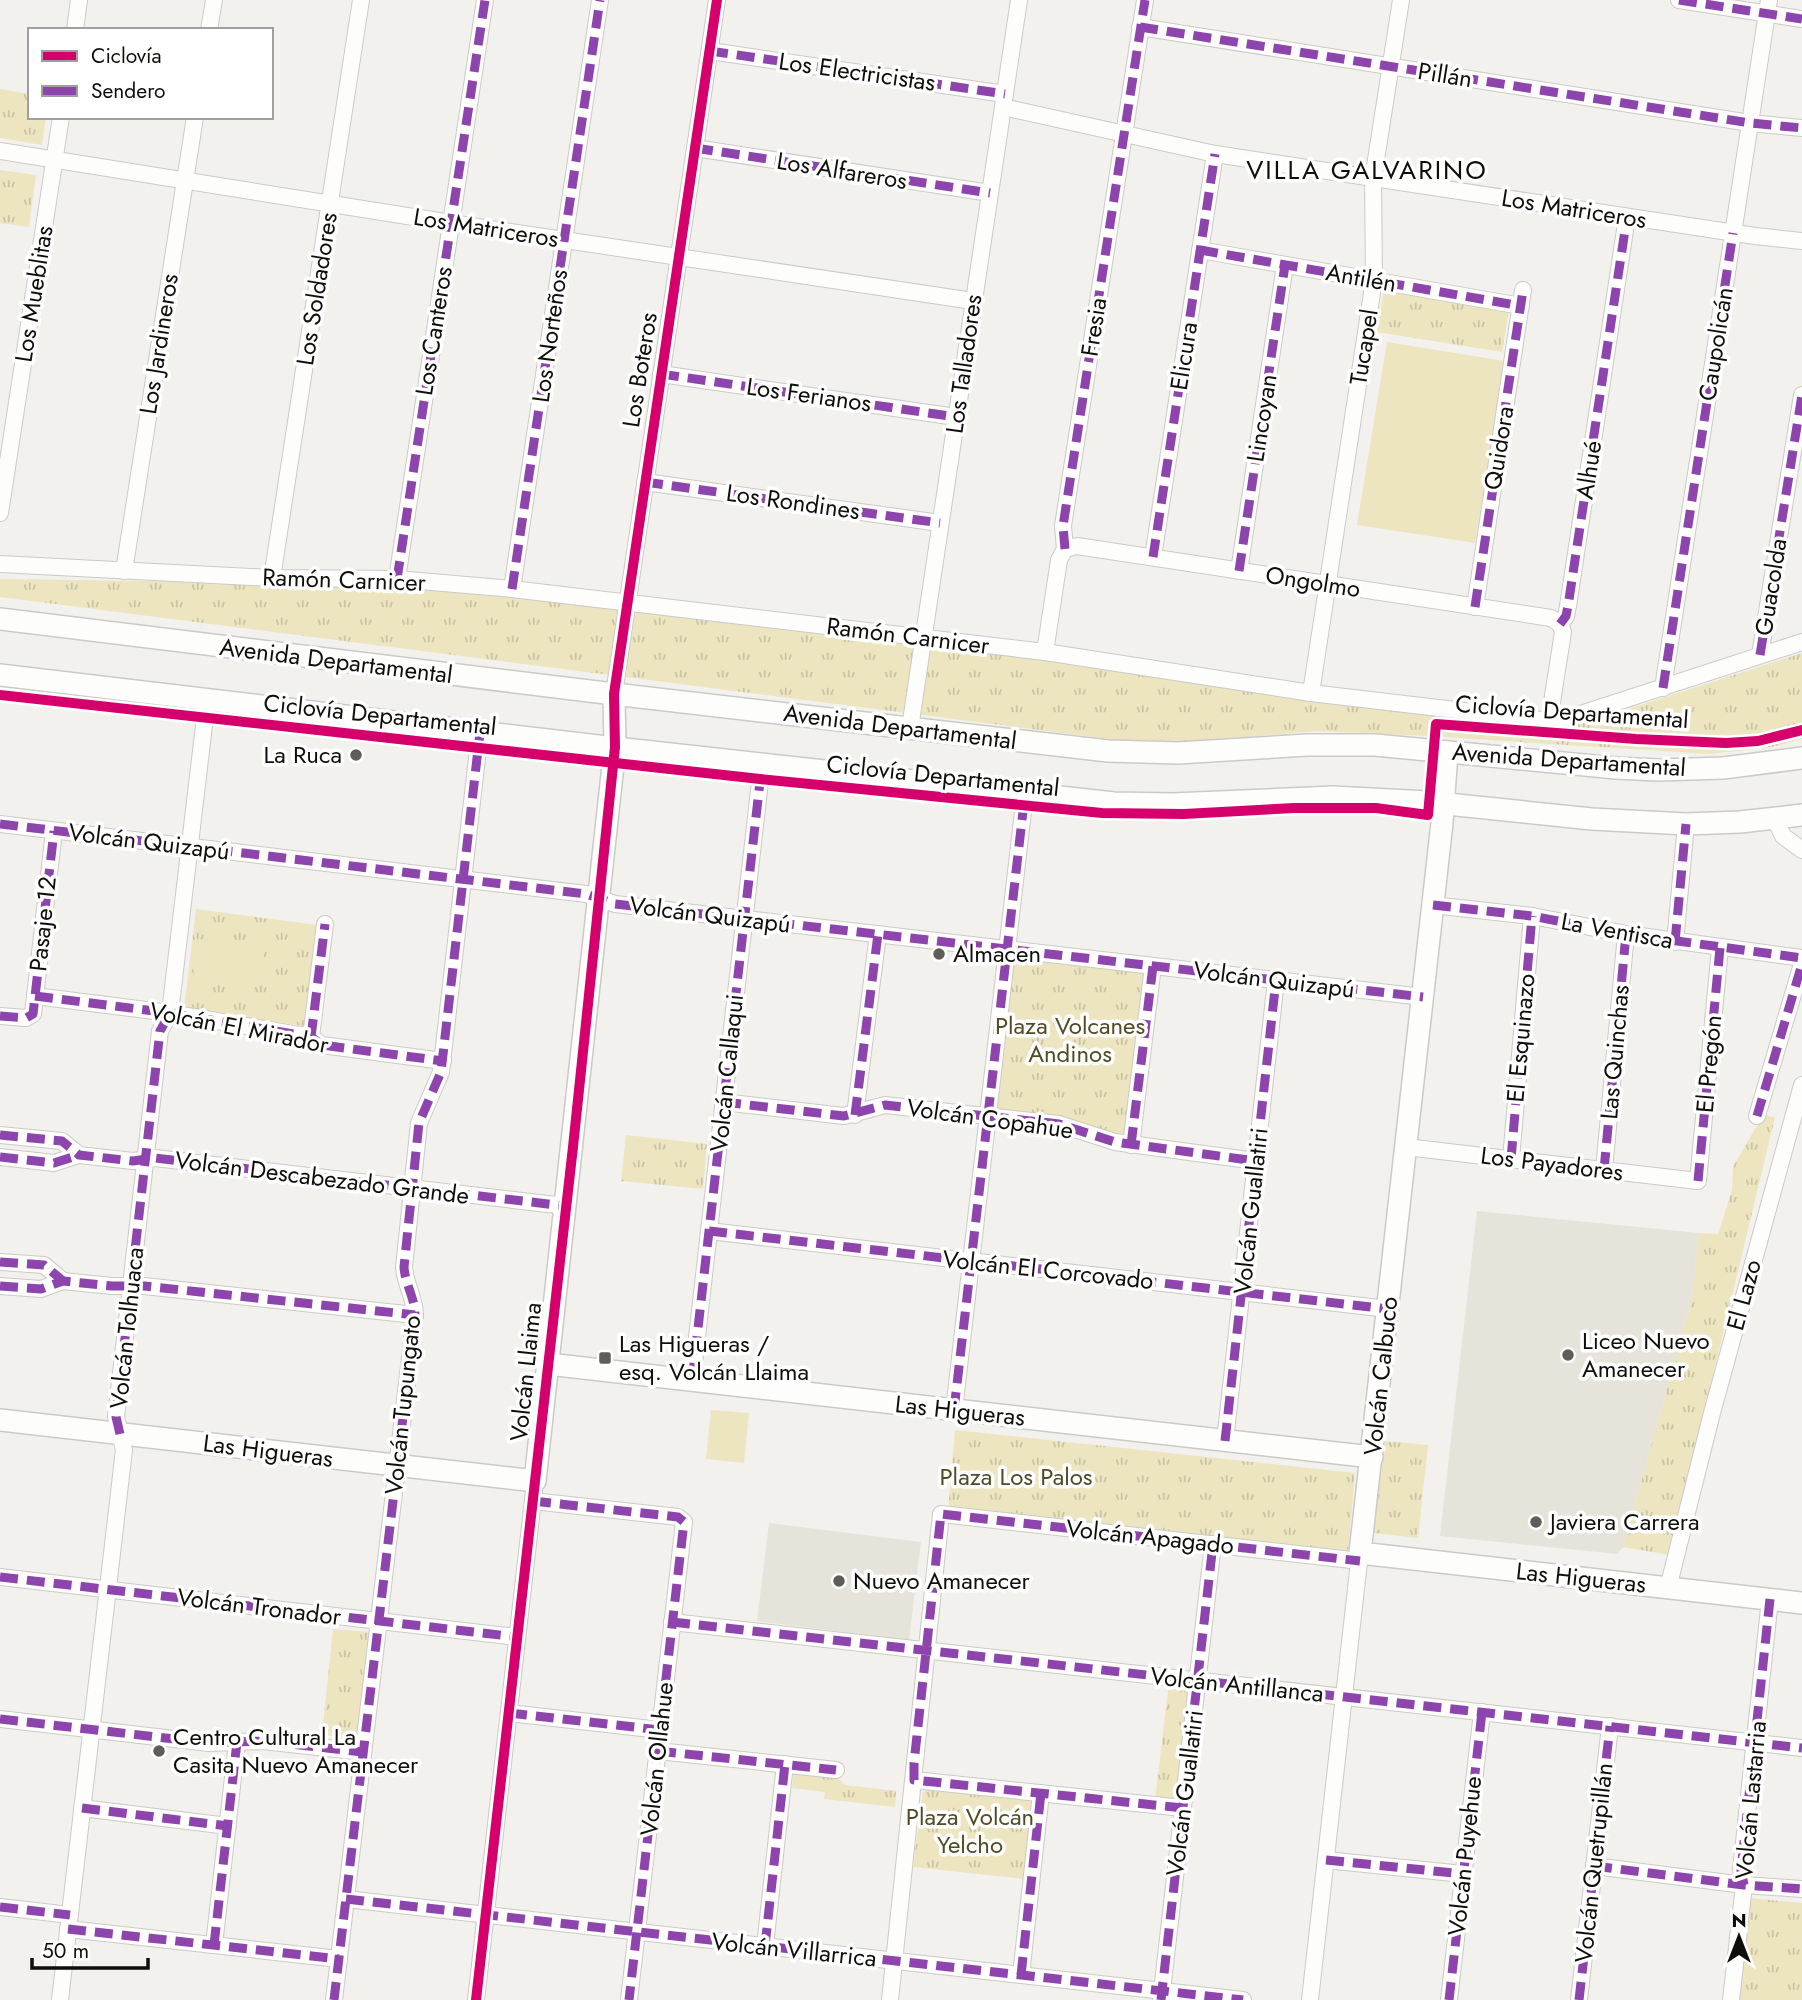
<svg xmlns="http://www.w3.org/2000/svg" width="1802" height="2000" font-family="Jost,sans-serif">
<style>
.built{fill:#e6e4da}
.grass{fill:url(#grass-tufts)}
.garden{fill:#ece5c0}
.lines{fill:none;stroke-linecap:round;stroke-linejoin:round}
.street-casing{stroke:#cbcac8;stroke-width:18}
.secondary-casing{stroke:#cbcac8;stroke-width:24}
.street{stroke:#fdfdfc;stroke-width:16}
.secondary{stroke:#fdfdfc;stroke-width:21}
.quiet{stroke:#8e44ad;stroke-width:9;stroke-dasharray:18 9;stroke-linecap:butt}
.cycleway-casing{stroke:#fff;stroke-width:15}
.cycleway{stroke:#d6006c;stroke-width:10}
.poi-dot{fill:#5e5d5a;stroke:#fff;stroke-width:2.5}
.labels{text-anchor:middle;stroke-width:7;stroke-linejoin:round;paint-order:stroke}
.street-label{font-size:24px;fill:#0e0e0b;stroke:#fff}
.poi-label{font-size:24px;fill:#0e0e0b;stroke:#fff;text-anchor:start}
.park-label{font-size:24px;fill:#514a23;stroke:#fff}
.neighbourhood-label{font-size:26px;letter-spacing:2px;fill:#0e0e0b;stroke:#fff}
</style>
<defs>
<pattern id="grass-tufts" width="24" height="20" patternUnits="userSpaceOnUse" patternTransform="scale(1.75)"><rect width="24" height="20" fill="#ece5c0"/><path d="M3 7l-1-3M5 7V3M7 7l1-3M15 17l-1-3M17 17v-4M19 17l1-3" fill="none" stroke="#c9c3a4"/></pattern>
</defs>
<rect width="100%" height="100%" fill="#f2f1ed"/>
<g class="built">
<path d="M1477,1211l222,22 -8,70 -68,244 -6,7 -177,-18z"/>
<path d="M769,1523l152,19 -12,98 -152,-19z"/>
</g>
<g class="grass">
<path d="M0,89l30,5v23h16l-4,28 -42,-7z"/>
<path d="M0,170l36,5 -7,52 -29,-4z"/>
<path d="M1384,290l125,19 -7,43 -125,-20z"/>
<path d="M0,579l283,4 236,12 534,64 446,64 95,-3 208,-67v86l-30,8 -62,7 -282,-18 -112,-5 -114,10 -54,3 -1148,-147z"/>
<path d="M196,909l121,16 -13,101 -120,-17z"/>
<path d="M1011,953l135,16 -18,170 -134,-28z"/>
<path d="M1763,1115l12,2 -105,438 -47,-8 68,-244 8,-70 19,1 14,-44 1,-23z"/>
<path d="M626,1135l81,9 -4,45 -82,-8z"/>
<path d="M955,1430l400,43 -7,79 -400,-42z"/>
<path d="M1383,1441l45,4 -10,93 -44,-5z"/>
<path d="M333,1629l36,3 -11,107 -36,-4z"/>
<path d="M1169,1683l20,3 -11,112 -8,4 -15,-2z"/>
<path d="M794,1771l40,3 11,11 51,6 -1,16 -71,-8 1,-7 -33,-4z"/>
<path d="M932,1785l93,11 7,7 -8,76 -111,-12 10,-75z"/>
<path d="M1750,1898l52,5v97h-63z"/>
</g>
<g class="garden">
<path d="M1387,342l118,19 -30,182 -118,-18z"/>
<path d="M197,939l68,7 -4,40 -68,-8z"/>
<path d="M711,1410l38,3 -5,50 -38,-4z"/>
</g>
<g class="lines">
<defs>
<g id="street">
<path d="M1679,0l123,19"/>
<path d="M1140,27l610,96 52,5"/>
<path d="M75,30l4,-30"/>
<path d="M209,30l5,-30"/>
<path d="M710,51l295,43"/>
<path d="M1003,107l212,47 540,82 47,5"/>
<path d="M695,148l295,45"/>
<path d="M0,151l451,72 522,78"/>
<path d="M1200,250l321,56"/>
<path d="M661,374l295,43"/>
<path d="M645,482l295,41"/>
<path d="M0,513l61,-396"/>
<path d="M1065,549l12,-3 474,72 9,6"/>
<path d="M1153,557l62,-403"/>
<path d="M0,564l272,14 125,1 115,10 533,63 266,41 238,28 16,-2 237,-77"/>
<path d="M124,571l71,-454"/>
<path d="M1239,571l46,-306"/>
<path d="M272,578l89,-578"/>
<path d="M397,579l88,-579"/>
<path d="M512,589l88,-589"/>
<path d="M1475,607l48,-317"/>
<path d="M1045,652l14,-92 6,-11 -2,-23 82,-526"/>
<path d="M1760,655l42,-260"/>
<path d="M1663,688l106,-688"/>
<path d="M1311,693l63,-413 -1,-101 28,-179"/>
<path d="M614,694l103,-694"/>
<path d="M1549,721l14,-89 -3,-8 6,-8 2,-10 59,-389"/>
<path d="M910,728l109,-728"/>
<path d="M1775,819l8,17 19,14"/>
<path d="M0,824l586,70 29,10 808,93"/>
<path d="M1433,905l99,11 94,18 176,24"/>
<path d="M1675,942l11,-118"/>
<path d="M35,996l135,17 141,24 11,8 121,16"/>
<path d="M0,1016l26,2 7,-4 21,-183"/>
<path d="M311,1037l14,-113"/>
<path d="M723,1102l121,14 41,-11 174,19 56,18 141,19"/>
<path d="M855,1115l23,-181"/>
<path d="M1757,1116l45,-152"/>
<path d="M0,1135l62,6 17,14 54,6 22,-3 410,48"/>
<path d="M1131,1145l22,-179"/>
<path d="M1406,1147l292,34 22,-233"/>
<path d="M0,1157l54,6 25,-8"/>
<path d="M1511,1159l21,-243"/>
<path d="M1604,1170l22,-236"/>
<path d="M709,1231l679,78"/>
<path d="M0,1262l44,3 19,16"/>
<path d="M0,1286l41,3 22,-8 49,5h32l271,29"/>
<path d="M692,1381l70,-617"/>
<path d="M954,1410l71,-616"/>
<path d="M1225,1441l51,-461"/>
<path d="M533,1501l145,16 6,5 -55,478"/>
<path d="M0,1577l517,60"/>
<path d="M1668,1588l44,-175 90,-328"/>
<path d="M672,1622l1130,126"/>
<path d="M509,1713l151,17"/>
<path d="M0,1719l209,24 54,-2 100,11"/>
<path d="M658,1751l178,19"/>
<path d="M914,1780l269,28"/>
<path d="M82,1808l146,18"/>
<path d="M1326,1860l137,14"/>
<path d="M1594,1866l150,19 58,4"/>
<path d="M346,1899l897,101"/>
<path d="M0,1907l70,8"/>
<path d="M68,1929l271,30"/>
<path d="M214,1945l23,-203"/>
<path d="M765,1946l20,-182"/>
<path d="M1021,1975l20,-182"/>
<path d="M60,2000l64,-550 -8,-33 44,-386 10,-18 37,-313"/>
<path d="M334,2000l81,-685c0,-17 -10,-31 -11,-48l15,-144 22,-51 39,-340"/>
<path d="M476,2000l58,-509"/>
<path d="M890,2000l51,-486 419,47"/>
<path d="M1161,2000l52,-456"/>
<path d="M1310,2000l50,-447"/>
<path d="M1449,2000l33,-288"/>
<path d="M1579,2000l31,-274"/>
<path d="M1731,2000l13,-115 -3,-15 29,-271"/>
</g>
<g id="secondary">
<path d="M0,619l614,75 494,57 70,2 129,-8h68l241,23 42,2 65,-2 79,-10"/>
<path d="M0,675l598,71 516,57 59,1 160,-7 95,5 164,17 94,5 54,-2 62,-7"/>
<path d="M1447,752l-5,71 -82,730 442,50"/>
<path d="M548,1364l824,93"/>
<path d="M0,1420l535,61 80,-734 -1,-53"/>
</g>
</defs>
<use href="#street" class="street-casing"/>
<use href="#secondary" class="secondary-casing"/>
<use href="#street" class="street"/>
<use href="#secondary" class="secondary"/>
<g class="quiet">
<path d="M1679,0l123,19"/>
<path d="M1140,27l610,96 52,5"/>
<path d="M710,51l295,43"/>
<path d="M695,148l295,45"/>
<path d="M1200,250l321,56"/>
<path d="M661,374l295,43"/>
<path d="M645,482l295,41"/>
<path d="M1065,549l-2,-23 82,-526"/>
<path d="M1153,557l62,-403"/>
<path d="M1239,571l46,-306"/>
<path d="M397,579l88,-579"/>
<path d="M512,589l88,-589"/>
<path d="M1475,607l48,-317"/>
<path d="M1560,624l6,-8 2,-10 59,-389"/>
<path d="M1760,655l42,-260"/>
<path d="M1663,688l70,-455"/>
<path d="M0,824l586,70 29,10 808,93"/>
<path d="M1433,905l99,11 94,18 176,24"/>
<path d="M1675,942l11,-118"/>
<path d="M35,996l135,17 141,24 11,8 121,16"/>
<path d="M0,1016l26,2 7,-4 21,-183"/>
<path d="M311,1037l14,-113"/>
<path d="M723,1102l121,14 41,-11 174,19 56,18 141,19"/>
<path d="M855,1115l23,-181"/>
<path d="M1757,1116l45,-152"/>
<path d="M0,1135l62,6 17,14 54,6 22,-3 410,48"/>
<path d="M1131,1145l22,-179"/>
<path d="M0,1157l54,6 25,-8"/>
<path d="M1511,1159l21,-243"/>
<path d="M1604,1170l22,-236"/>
<path d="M1698,1181l22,-233"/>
<path d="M709,1231l679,78"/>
<path d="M0,1262l44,3 19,16"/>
<path d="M0,1286l41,3 22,-8 49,5h32l271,29"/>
<path d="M692,1381l70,-617"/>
<path d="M954,1410l71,-616"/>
<path d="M120,1434l-4,-17 44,-386 10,-18"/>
<path d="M1225,1441l51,-461"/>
<path d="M533,1501l145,16 6,5 -55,478"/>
<path d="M0,1577l517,60"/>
<path d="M672,1622l1130,126"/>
<path d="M509,1713l151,17"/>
<path d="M0,1719l209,24 54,-2 100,11"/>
<path d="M658,1751l178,19"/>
<path d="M82,1808l146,18"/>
<path d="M1183,1808l-269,-28v-17l27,-249 419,47"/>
<path d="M1326,1860l137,14"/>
<path d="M1594,1866l150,19 58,4"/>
<path d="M1744,1885l-3,-15 29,-271"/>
<path d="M346,1899l897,101"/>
<path d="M0,1907l70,8"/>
<path d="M68,1929l271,30"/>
<path d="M214,1945l23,-203"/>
<path d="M765,1946l20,-182"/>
<path d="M1021,1975l20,-182"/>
<path d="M334,2000l81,-685c0,-17 -10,-31 -11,-48l15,-144 22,-51 39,-340"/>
<path d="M1161,2000l52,-456"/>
<path d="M1449,2000l33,-288"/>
<path d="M1579,2000l31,-274"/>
</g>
<defs>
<g id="cycleway">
<path d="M0,695l760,84 342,34 82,1 110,-6h82l52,7 8,-91 200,15 90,4 32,-2 44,-11"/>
<path d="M476,2000l97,-853 42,-400 -1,-53 103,-694"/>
</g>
</defs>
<use href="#cycleway" class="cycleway-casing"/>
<use href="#cycleway" class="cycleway"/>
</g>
<g class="poi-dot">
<circle cx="356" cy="755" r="7"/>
<circle cx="939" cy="954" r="7"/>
<circle cx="1568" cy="1355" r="7"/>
<rect x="598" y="1351" width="14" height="14" rx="3.5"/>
<circle cx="1536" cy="1522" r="7"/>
<circle cx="839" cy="1581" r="7"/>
<circle cx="159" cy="1751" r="7"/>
</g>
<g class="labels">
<g class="street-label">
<text transform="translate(857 72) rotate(8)" y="8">Los Electricistas</text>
<text transform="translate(1445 75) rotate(9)" y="8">Pillán</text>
<text transform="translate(842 171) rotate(9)" y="8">Los Alfareros</text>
<text transform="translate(1574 209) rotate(9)" y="8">Los Matriceros</text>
<text transform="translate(486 228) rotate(9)" y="8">Los Matriceros</text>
<text transform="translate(1361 278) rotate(10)" y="8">Antilén</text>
<text transform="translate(317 289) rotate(-81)" y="8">Los Soldadores</text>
<text transform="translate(34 294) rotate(-81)" y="8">Los Mueblitas</text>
<text transform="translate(1094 327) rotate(-81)" y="8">Fresia</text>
<text transform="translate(434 331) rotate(-81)" y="8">Los Canteros</text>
<text transform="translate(550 336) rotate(-82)" y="8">Los Norteños</text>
<text transform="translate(159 344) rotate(-81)" y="8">Los Jardineros</text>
<text transform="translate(1716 344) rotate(-81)" y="8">Caupolicán</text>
<text transform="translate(1364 347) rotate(-81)" y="8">Tucapel</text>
<text transform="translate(1184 356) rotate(-81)" y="8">Elicura</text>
<text transform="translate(964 364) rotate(-82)" y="8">Los Talladores</text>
<text transform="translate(640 370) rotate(-81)" y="8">Los Boteros</text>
<text transform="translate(809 395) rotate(8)" y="8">Los Ferianos</text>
<text transform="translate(1262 418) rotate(-81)" y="8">Lincoyan</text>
<text transform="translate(1499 448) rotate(-81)" y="8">Quidora</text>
<text transform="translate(1589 470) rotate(-81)" y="8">Alhué</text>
<text transform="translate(793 502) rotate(8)" y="8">Los Rondines</text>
<text transform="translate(344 580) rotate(2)" y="8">Ramón Carnicer</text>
<text transform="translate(1313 582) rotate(9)" y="8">Ongolmo</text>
<text transform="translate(1771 587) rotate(-81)" y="8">Guacolda</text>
<text transform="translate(908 636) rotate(7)" y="8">Ramón Carnicer</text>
<text transform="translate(336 661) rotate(7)" y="8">Avenida Departamental</text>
<text transform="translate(1572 712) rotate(4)" y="8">Ciclovía Departamental</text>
<text transform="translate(380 715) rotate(6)" y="8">Ciclovía Departamental</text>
<text transform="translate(900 727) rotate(7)" y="8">Avenida Departamental</text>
<text transform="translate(1569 760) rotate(4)" y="8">Avenida Departamental</text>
<text transform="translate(943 776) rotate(6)" y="8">Ciclovía Departamental</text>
<text transform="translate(149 842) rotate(7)" y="8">Volcán Quizapú</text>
<text transform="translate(710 915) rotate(7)" y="8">Volcán Quizapú</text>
<text transform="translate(43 924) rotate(-84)" y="8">Pasaje 12</text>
<text transform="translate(1617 931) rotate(10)" y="8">La Ventisca</text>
<text transform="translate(1274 980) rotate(7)" y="8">Volcán Quizapú</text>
<text transform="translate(239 1028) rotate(11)" y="8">Volcán El Mirador</text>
<text transform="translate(1521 1038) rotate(-85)" y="8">El Esquinazo</text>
<text transform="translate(1615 1052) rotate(-85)" y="8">Las Quinchas</text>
<text transform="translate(1709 1064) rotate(-85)" y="8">El Pregón</text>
<text transform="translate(727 1073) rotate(-84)" y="8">Volcán Callaqui</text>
<text transform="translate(990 1119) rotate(8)" y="8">Volcán Copahue</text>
<text transform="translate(1552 1164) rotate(7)" y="8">Los Payadores</text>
<text transform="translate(322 1178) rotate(7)" y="8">Volcán Descabezado Grande</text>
<text transform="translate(1251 1211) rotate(-84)" y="8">Volcán Guallatiri</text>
<text transform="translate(1048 1270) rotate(6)" y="8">Volcán El Corcovado</text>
<text transform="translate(1744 1295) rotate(-75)" y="8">El Lazo</text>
<text transform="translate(127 1328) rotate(-84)" y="8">Volcán Tolhuaca</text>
<text transform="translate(526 1372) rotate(-84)" y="8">Volcán Llaima</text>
<text transform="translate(1381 1376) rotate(-84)" y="8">Volcán Calbuco</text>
<text transform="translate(403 1405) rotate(-84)" y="8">Volcán Tupungato</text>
<text transform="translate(960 1411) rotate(6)" y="8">Las Higueras</text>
<text transform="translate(268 1451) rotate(7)" y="8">Las Higueras</text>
<text transform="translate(1150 1537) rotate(6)" y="8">Volcán Apagado</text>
<text transform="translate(1581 1578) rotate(6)" y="8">Las Higueras</text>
<text transform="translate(259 1607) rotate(7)" y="8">Volcán Tronador</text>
<text transform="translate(1237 1685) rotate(6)" y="8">Volcán Antillanca</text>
<text transform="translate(657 1759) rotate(-84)" y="8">Volcán Ollahue</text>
<text transform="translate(1185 1793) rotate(-83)" y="8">Volcán Guallatiri</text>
<text transform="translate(1751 1800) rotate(-85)" y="8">Volcán Lastarria</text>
<text transform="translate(1465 1856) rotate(-84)" y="8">Volcán Puyehue</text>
<text transform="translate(1594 1863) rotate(-84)" y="8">Volcán Quetrupillán</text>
<text transform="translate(794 1950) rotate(6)" y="8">Volcán Villarrica</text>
</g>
<g class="poi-label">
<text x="342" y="763" text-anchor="end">La Ruca</text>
<text x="953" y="962">Almacen</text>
<text x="1582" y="1349">Liceo Nuevo<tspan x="1582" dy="28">Amanecer</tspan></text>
<text x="619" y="1352">Las Higueras /<tspan x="619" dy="28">esq. Volcán Llaima</tspan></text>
<text x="1550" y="1530">Javiera Carrera</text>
<text x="853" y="1589">Nuevo Amanecer</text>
<text x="173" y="1745">Centro Cultural La<tspan x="173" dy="28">Casita Nuevo Amanecer</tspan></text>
</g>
<g class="park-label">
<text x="1070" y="1034">Plaza Volcanes<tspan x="1070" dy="28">Andinos</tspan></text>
<text x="1016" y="1485">Plaza Los Palos</text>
<text x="970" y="1825">Plaza Volcán<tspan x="970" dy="28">Yelcho</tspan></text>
</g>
<g class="neighbourhood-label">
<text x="1367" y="179">VILLA GALVARINO</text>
</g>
</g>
<rect x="28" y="28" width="245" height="91" fill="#ffffff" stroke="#9f9f9d" stroke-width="2"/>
<rect x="42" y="51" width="35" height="10" fill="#d6006c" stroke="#9f9f9d" stroke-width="2"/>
<text x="91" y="63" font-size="21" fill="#0e0e0b">Ciclovía</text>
<rect x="42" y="86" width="35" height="10" fill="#8e44ad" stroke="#9f9f9d" stroke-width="2"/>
<text x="91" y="98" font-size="21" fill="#0e0e0b">Sendero</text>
<g transform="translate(1739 1937)" stroke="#ffffff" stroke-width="5" paint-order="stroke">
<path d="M0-5L12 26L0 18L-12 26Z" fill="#0e0e0b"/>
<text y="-10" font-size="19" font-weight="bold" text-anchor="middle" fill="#0e0e0b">N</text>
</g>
<path d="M32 1958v10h116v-10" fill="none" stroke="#0e0e0b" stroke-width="3.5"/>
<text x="42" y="1958" font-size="21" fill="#0e0e0b" stroke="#ffffff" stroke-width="5" paint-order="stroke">50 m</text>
</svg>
